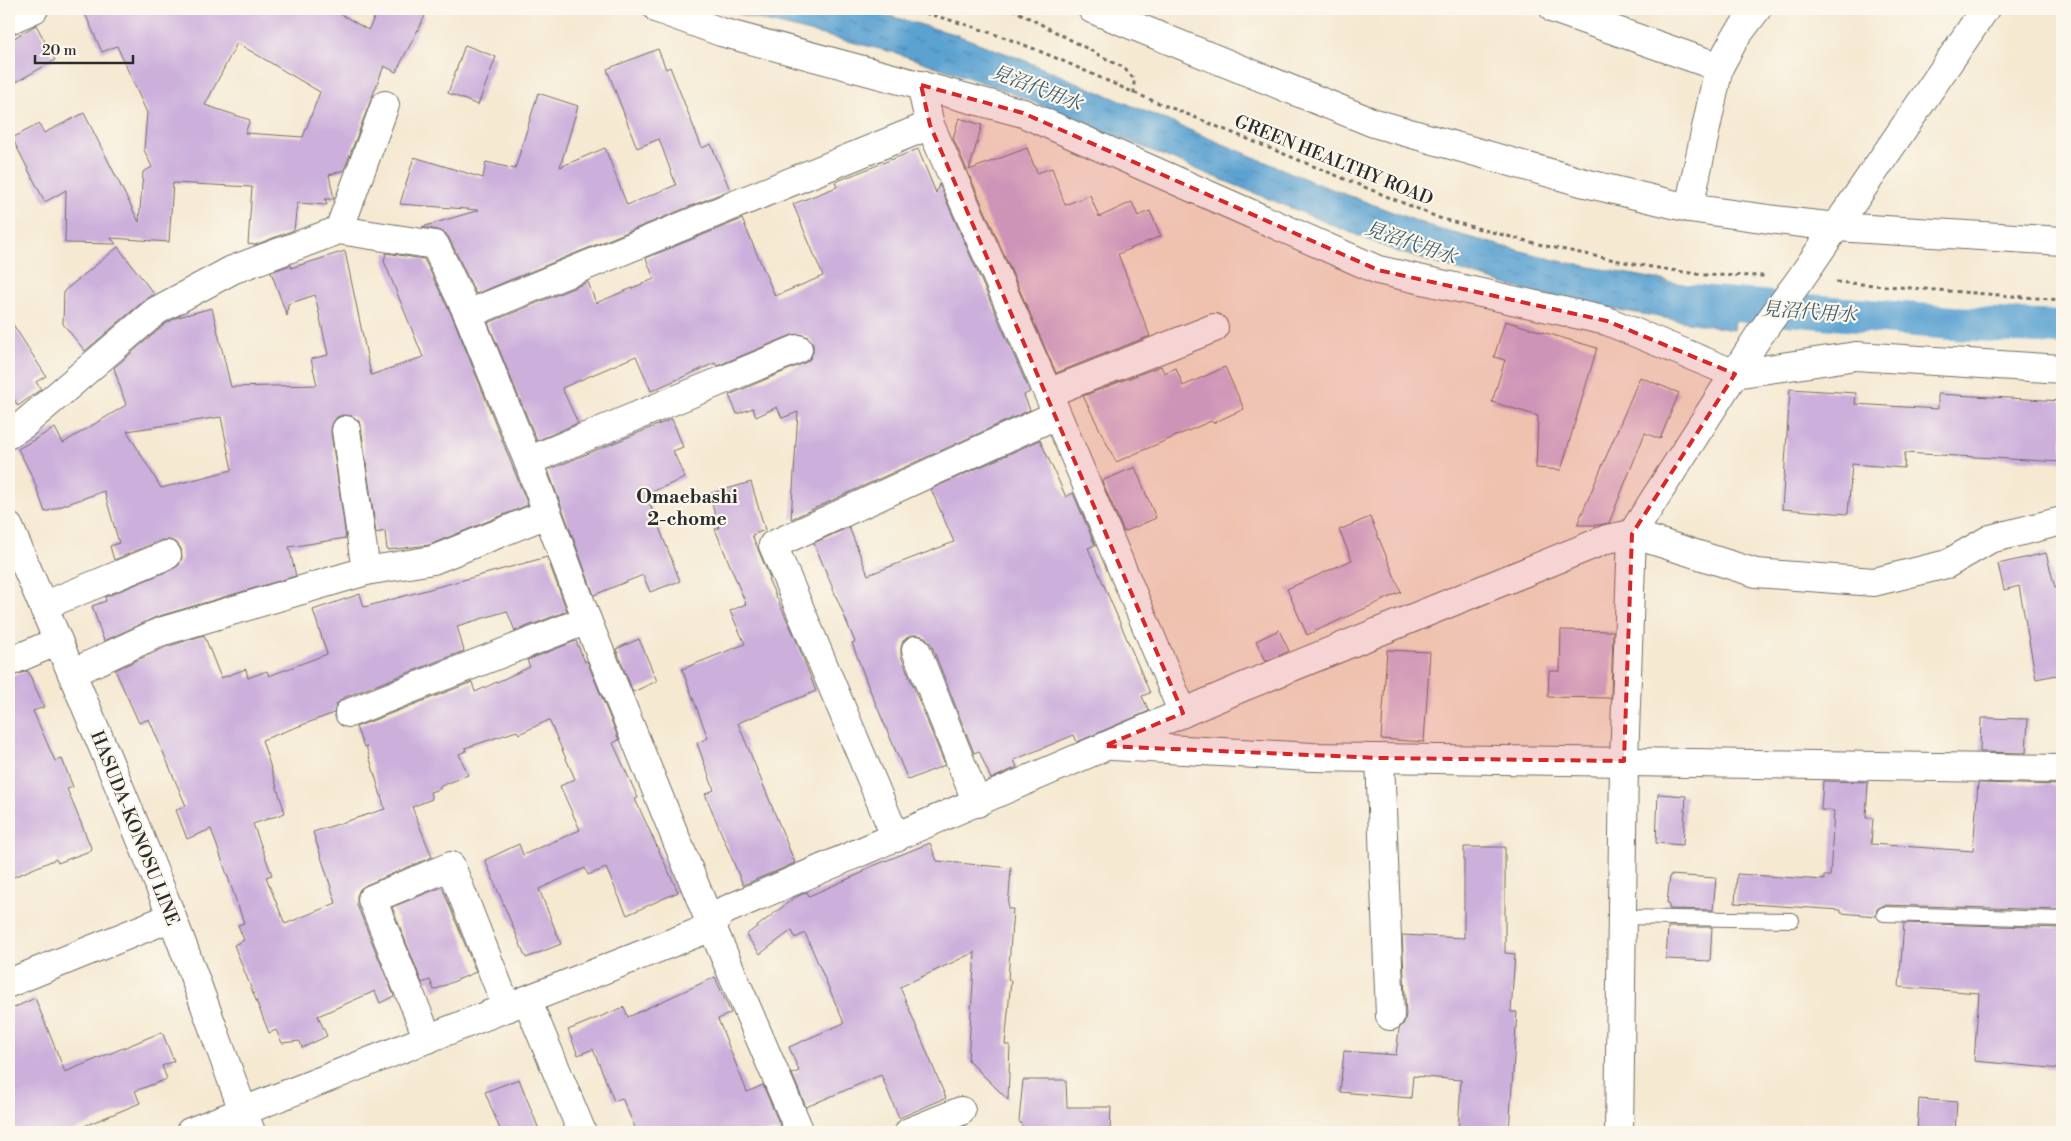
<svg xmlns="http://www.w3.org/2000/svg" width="2071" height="1141" font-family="'Libre Bodoni','Noto Serif JP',serif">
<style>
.water{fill:url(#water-ripples);stroke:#43667e}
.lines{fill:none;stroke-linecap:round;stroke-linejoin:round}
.canal{stroke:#5ba2d1;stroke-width:34}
.building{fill:#ccafdb;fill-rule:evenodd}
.service-casing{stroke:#726e65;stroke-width:16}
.minor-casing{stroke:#726e65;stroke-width:30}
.tertiary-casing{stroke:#726e65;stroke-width:30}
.secondary-casing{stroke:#726e65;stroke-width:30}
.path{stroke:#726e65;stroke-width:3;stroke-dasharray:4 4;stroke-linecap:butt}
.service{stroke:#fff;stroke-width:14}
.minor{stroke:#fff;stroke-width:28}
.tertiary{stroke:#fff;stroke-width:28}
.secondary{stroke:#fff;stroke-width:28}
.marked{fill:#d62828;fill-opacity:0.2;stroke:#d62828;stroke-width:4;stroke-dasharray:10 6;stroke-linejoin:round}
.labels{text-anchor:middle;stroke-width:4.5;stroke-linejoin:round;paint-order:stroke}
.street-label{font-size:18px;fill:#2b2b2b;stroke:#fbf7ec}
.water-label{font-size:19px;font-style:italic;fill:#3e5b6d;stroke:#fbf7ec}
.neighbourhood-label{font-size:19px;font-weight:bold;fill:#2b2b2b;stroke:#fbf7ec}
</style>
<defs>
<pattern id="water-ripples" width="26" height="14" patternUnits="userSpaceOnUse" patternTransform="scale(1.25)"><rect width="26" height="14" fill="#5ba2d1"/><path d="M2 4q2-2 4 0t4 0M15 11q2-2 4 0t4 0" fill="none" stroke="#4b84aa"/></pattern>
</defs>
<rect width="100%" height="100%" fill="#fbf7ec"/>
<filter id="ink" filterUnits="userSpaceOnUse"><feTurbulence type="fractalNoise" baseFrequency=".02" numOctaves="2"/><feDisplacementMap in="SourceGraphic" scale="10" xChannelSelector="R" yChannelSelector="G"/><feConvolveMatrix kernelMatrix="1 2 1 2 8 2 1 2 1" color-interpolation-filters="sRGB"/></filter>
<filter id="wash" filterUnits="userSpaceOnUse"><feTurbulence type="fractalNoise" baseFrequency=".0096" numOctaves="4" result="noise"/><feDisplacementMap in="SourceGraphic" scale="20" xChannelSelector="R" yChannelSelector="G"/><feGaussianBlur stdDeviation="1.12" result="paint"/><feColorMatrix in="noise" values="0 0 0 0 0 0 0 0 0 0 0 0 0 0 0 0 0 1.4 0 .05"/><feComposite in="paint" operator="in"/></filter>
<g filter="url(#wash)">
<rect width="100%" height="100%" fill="#f5e9d2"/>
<path class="water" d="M724,9h141l89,25 67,25 292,123 125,47 121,32 177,33 -3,36 -182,-32 -153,-46 -399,-164 -103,-35 -147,-36z"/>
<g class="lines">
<path class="canal" d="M1689,301l264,22 109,5"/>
</g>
<g id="blocks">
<g class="building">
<path d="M83,9h249l36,21 11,-21h32l14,7 -29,56 -12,-6 -40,104 -15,5 5,24h-9l2,6 -30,-2 -3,27 -39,15 -7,-1 4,-57 -79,-4 -4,59 -58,-4 5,6 -51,-1 1,-53 -21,12 -33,-64 27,-14 5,9 40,-20 55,109 4,-50 9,-5 -8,-17 3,-37 -30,-67 -15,6zM237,43l83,49 -17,45 -58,-4 5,-13 -45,-15z"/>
<path d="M36,25l19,35 -46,26v-45z"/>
<path d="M465,45l31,12 -18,48 -30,-12z"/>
<path d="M658,49l8,20 4,-2 32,81 9,-4 19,46 -254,104 -27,-56 -4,-5 -7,-3 -16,-3 57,-17 -79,-6 14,-47 69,21 3,-16 29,7 23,-76 40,13 -18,61 45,-19 22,57 49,-20 -17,-46 -22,9 -30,-79z"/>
<path d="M959,118l23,7 -13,45 58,-22 10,25 15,-5 13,37 25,-10 9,22 33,-15 6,14 12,-5 11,25 -43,18 32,82 -94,37 -103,-235z"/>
<path d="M918,149l18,44 3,-9 91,208 -6,3 6,15 -239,109 7,-107 -16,6 -5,-11 -21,10 -3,-9 -16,6 -8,-19 75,-32 6,-4 3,-7v-9l-5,-6 -8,-3 -8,1 -75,31 -2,-3 -64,28 -15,-35 -74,32 16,35 -41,18 -49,-118 100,-41 8,21 58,-24 -8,-21 96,-39 33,77 48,-20 -30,-72 44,-17 -2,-5z"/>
<path d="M118,247l36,47 -8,5 -61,52 -22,-27 1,-33z"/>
<path d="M345,251l26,124 52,-18 -39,-96 2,-8 38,6 30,61 74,185 -99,40 -42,5 -2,-19 -9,2 -15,-106 -2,-6 -7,-5 -9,-1 -6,2 -5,7 -1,8 15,106 -57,9 7,29 -140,41 -52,24 -12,-35 14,-5 -1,-4 68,-28 6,-4 3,-7 -1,-9 -4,-6 -7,-3h-8l-48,20 -4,-14 9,-3 -15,-52 -59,21 -12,-34 -15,-29 37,-21 8,15 63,-38 -12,-37 51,-44 13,-7 34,-9 19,79 86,-2 -6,-26 17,-4 -13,-60 -27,9 -1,12 -16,-44 20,-7v3zM221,417l11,53 -71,18 -34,-57z"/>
<path d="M9,318l37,58 -10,6 5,7 -23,17 -6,-10 -3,2z"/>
<path d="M1505,321l92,27 -36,122 -25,-2 2,-52 -46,-14 13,-42 -11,-3z"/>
<path d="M1161,366l3,7 12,-5 7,18 42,-19 19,42 -31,14 -2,-2 -95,41 -33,-66z"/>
<path d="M1640,377l39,16 -19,46 -15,-6 -36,90 -10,2h-22z"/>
<path d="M1790,389l66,4 -1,11 83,5v-15l124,7v61l-157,-9 -1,15 -52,-4 -4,50 -66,-5z"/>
<path d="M672,419l11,28 -10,4 12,27 -39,16 34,87 -30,11 -7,-17 -49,20 -46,-125z"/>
<path d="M1040,440l26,57 7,-4 22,52 -7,3 62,145 -8,3 7,15 -72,31 -3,-7 -60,25 3,7 -26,12 -12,-28 -5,2 -43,-109 -6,-7 -7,-2h-7l-8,6 -2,7v8l44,109 -37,15 -41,-97 -15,-40 3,-1 -41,-99 35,-16 19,48 86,-33 -23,-53z"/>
<path d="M1135,467l21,51 -32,14 -22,-51z"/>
<path d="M751,482l14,48 -13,5 18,43 -2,1 27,58 21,54 -78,32 57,140 -52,22 -38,-91 9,-4 -17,-47 11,-5 -26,-69 63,-25 -15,-33 16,-7 -31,-75 4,-1 -10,-34z"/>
<path d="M1370,517l31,75 -94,43 -20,-46 65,-29 -13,-30z"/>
<path d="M2046,553l9,35 7,-1v87l-26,5 -17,-93 -15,4 -6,-26z"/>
<path d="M547,557l20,54 -52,20 -8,-20 -50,15 7,25 -121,47 -6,6 -3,9 -72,27 23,73 -32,11 19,51 -6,2 19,47 51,-21 -23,-71 72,-23 -19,-63 -2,1 -8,-20 116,-45 3,10 55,-25 -3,-7 49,-19 9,21 2,-1 32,79 -6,3 25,55 -3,1 43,93 -51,23 -21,-47 -18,7 -3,-7 -46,21 22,55 -35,14 -41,-98 34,-16 4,11 57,-25 -20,-44 15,-7 -26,-59 -30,14 -2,-3 -52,17 1,3 -7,3 9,21 -29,12 1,2 -10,3 2,7 -20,8 20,50 -66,28 -6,4 -3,7v9l37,91 -14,7 -5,-12 -57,25 9,20 -25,12 -2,-7 -18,2 -6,-13 -7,3 -35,-88 10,-5 -6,-15 6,-2 -33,-94 -24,10 -11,-29 10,-4 -37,-87 -10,4 -24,-53 51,-23 38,-12 17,43 25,-9 2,9 19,-7 2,5 58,-22 -14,-44 47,-16 4,13z"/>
<path d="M1279,630l10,21 -23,10 -10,-20z"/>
<path d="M1561,630l52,1 -2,67 -63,-1 1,-26h11z"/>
<path d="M639,639l18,42 -24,11 -17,-43z"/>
<path d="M1387,650l43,2 -6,90 -43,-3z"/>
<path d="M28,671l16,36 -11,4 22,50 7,-2 11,28 -6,2 25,61 -34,13 -2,-4 -47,20v-202z"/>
<path d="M1981,718l47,1 -2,34 -46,-1z"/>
<path d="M1823,781l45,1 -2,36h7l-2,26 102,7 5,-68 84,2v125l-178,-5 -7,4 -1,7 -35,-3v-3l-106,-7 2,-29 87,6v-4h6l4,-65 -13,-1z"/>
<path d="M1658,794l28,2 -3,49 -27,-2z"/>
<path d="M930,843l7,18 74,7 -3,41h5l-5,71h3l-6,65h5l-2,55 -40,-40 7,-108 -75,35 46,111 -47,20 -18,-43 -75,32 -14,-33 7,-3 -10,-24 55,-24 -39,-90 -10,5 -3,-8 -32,24 -14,-19 48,-37 13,-6 2,4 55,-24 -1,-2z"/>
<path d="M1464,847h41v106l10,1 -4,58h6l-8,120h-51l3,-52 -48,-4 -2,22 -71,-6 4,-41 52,4 3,-26 5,-6 2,-8 -4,-80 62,3z"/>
<path d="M1670,875l46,3 -3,32 -44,-1v-6h-2z"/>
<path d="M442,887l34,85 -42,18 -4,-10 -8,3 -30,-76z"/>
<path d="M1904,923l158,5v141l-88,-8 5,-68 -80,-6z"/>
<path d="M1668,927h44l-2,34 -44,-2z"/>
<path d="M715,977l16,36 -13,6 29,73 16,-7 20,47h-146l-15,-34 -8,3 -21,-52 -15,6 -10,-25 56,-23 4,10z"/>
<path d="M35,998l30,74 97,-40 12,29 -12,5 5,13 -32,12 5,12 -70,29h-61v-122z"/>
<path d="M519,1079l21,53h-39l-16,-40z"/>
<path d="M1023,1080h43l1,27h44l-1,25h-84l-7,-11z"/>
<path d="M1919,1099l38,3 -2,30h-38z"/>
</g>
</g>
</g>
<g filter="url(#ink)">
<use href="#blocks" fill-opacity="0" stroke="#726e65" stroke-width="1"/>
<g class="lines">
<defs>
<g id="service">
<path d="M1884,914l178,5"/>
<path d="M1621,917l171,3"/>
</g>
<g id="minor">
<path d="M658,9l63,23 302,81 355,157 229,51 128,53 121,-18 206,13"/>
<path d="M1092,9l282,114 211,60 104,25 87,12 60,7 226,14"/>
<path d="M1554,9l165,58"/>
<path d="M9,20l25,-11"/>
<path d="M921,85l9,40 118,268 135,320"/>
<path d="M1689,208l30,-141 16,-29 22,-29"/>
<path d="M339,230l46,-125"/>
<path d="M468,314l462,-189"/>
<path d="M1048,393l166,-65"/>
<path d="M346,430l20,141"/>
<path d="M9,434l15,-10 132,-113 76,-41 107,-40 96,15 33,69 60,147 59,159 125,307 88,205"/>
<path d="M528,461l270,-112"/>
<path d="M43,606l124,-51"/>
<path d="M916,650l61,153"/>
<path d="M9,662l49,-21"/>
<path d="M72,673l88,-41 206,-61 67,-11 114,-46"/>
<path d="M349,713l238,-93"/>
<path d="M1112,746l200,11 750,12"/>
<path d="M1380,758l10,258"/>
<path d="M896,838l-123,-293 283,-130"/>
<path d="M712,927l9,-15 522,-225 364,-148 25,-5 124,39 118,9 73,-18 43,-25 72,-18"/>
<path d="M9,983l163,-66"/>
<path d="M527,1000l55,132"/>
<path d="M428,1039l-56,-140 79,-33 56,142"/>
<path d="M909,1132l52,-21"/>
<path d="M1619,1132l5,-371 8,-227"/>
</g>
<g id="tertiary">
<path d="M1632,534l126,-197 43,-59 184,-269"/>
<path d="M190,1132l522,-205"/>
</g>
<path id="secondary" d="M9,527c56,129 111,258 162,388 28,72 53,145 80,217"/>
</defs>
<use href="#service" class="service-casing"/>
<use href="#minor" class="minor-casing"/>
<use href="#tertiary" class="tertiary-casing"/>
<use href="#secondary" class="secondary-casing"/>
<g class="path">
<path d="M910,9c28,8 57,15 84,25 63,21 121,53 183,76l265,109 104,27 93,19 64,10 61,1"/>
<path d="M1012,9l112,59 10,11v15"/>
<path d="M1836,282l226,18"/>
</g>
<use href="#service" class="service"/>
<use href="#minor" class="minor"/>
<use href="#tertiary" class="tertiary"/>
<use href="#secondary" class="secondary"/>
</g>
</g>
<path class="marked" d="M921,85l102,28 355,157 229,51 128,53 -103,160 -8,227 -244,-3 -276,-12 79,-33 -253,-588z"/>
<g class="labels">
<g class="street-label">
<text transform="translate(1334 160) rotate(22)" y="6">GREEN HEALTHY ROAD</text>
<text transform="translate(135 828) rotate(68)" y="6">HASUDA-KONOSU LINE</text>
</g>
<g class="water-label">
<text transform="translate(1037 87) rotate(21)" y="7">見沼代用水</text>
<text transform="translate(1411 242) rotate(19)" y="7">見沼代用水</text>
<text transform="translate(1809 311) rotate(4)" y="7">見沼代用水</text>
</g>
<g class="neighbourhood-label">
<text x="687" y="503">Omaebashi<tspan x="687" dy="22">2-chome</tspan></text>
</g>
</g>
<rect width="2071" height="1141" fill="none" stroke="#fbf7ec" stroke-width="30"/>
<path d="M35 55v8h98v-8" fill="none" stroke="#2b2b2b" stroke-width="2.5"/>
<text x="42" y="55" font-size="15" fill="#2b2b2b" stroke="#fbf7ec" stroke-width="4" paint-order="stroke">20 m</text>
</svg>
